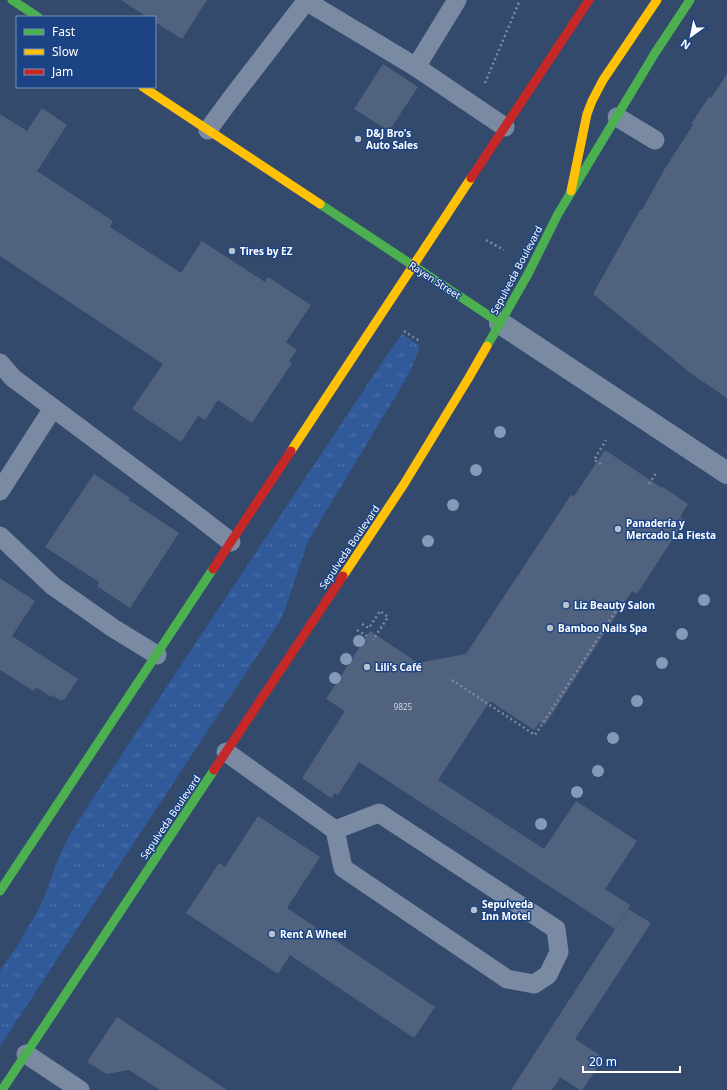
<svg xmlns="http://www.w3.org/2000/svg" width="727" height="1090" font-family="'Noto Sans',sans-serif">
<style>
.grass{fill:url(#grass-tufts)}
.building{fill:#50627d}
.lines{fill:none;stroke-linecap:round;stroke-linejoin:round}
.path{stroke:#7a8aa2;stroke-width:2.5;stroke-dasharray:2 3;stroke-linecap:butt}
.lane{stroke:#7a8aa2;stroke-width:19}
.street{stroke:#7a8aa2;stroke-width:22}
.fast{stroke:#4caf50;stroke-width:9}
.slow{stroke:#ffc107;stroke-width:9}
.jam{stroke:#c62828;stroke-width:9}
.tree{fill:#859ab9}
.poi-dot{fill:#b8c0cc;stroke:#1c4484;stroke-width:1.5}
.labels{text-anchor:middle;stroke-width:3;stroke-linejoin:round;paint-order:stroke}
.number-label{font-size:8px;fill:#d3d8de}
.poi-label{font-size:10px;font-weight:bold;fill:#fff;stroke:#1c4484;text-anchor:start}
.street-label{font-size:10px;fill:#fff;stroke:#1c4484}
</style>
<defs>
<pattern id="grass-tufts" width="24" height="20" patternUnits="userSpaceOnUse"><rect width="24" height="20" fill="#315a9b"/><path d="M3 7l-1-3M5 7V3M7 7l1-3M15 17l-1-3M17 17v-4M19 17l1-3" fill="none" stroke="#5073aa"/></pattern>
</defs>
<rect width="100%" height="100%" fill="#344a6c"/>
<path class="grass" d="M402,334l18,12 -8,21 -6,12 -90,149 -9,16 -23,68 -6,12 -278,422v-75l19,-28 18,-31 7,-14 15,-41 10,-21 20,-32 298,-449z"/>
<g class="building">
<path d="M121,0h86l-25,39 -27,-17v-5h-8z"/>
<path d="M383,64l35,23 -29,44 -35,-22z"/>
<path d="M727,74v324l-34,-23 -100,-81 47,-84h2l22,-40 29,-45 -2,-1 18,-27 2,1z"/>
<path d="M42,108l25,17 -30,46 76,50 -3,6 71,46 21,-32 63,41 3,-5 43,28 -25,37 11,8 -8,11 3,2 -40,60 -34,-23 -13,20 -7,-4 -17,26 -49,-33 31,-45 -163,-108v-142l27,17z"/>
<path d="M605,450l57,38 1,-1 25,17 -8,13 5,3 -48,74 -5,-3 -87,134 -5,-3 -6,8 -44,-29 -52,79 106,69 32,-48 61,40 -32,48 25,16 -15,24 -256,-167 -21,33 -3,-2 -4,5 -29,-20 43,-67 -19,-12 44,-68 48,32 48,-9 105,-159 3,1z"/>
<path d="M94,474l36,24 -1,2 50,33 -49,75 -33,-22 2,-4 -54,-35z"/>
<path d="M0,578l35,23 -23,35 66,43 -14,21 -2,-1 -1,2 -9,-6 -1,2 -15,-10 -2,4 -34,-21z"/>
<path d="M258,816l62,41 -33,51 148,99 -21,31 -124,-83 -12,19 -92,-61 33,-50 6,4z"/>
<path d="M628,909l23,14 -76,116 29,19 -22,32h-2l-20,-13 -8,13h-41z"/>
<path d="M117,1017l110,73h-67l-31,-20 -22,4 -20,-12z"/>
</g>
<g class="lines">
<g class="path">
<path d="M485,83l35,-83"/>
<path d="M486,240l18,10"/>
<path d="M404,331l17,11"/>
<path d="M601,464l-7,-4 12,-20"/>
<path d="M649,484l7,-11"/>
<path d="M362,624l7,4 11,-17 8,6 -15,23"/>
<path d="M357,630l10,6"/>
<path d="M452,680l83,55 88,-135"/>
</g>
<g class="lane">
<path d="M457,0l-41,67 89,60"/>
<path d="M306,1l110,66"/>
<path d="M617,117l38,23"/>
<path d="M208,130l22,-30 77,-100"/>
<path d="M0,363l13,15 178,133 40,31"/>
<path d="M0,491l53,-83"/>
<path d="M0,536l53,50 60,42 44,27"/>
<path d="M226,752l109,78 8,38 164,111 27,5 14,-9 11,-23 -3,-23 -177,-116 -44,17"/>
<path d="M26,1054l54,36"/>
</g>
<path class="street" d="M500,323l227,150"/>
<g class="fast">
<path d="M12,0l26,17"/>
<path d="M320,204l180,119"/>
<path d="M487,346l41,-72 30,-60 97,-161 35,-53"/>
<path d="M0,891l213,-322"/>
<path d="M2,1090l212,-320"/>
</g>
<g class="slow">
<path d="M143,87l177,117"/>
<path d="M571,191l16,-77 5,-13 11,-21 54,-80"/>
<path d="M291,451l180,-273"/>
<path d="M343,576l61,-92 64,-105 19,-33"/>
</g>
<g class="jam">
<path d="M471,178l118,-178"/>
<path d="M213,569l78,-118"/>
<path d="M214,770l129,-194"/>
</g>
</g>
<g class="tree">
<circle cx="500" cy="432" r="6"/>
<circle cx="476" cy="470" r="6"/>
<circle cx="453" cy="505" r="6"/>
<circle cx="428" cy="541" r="6"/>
<circle cx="704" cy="600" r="6"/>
<circle cx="682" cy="634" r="6"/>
<circle cx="359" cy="641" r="6"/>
<circle cx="346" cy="659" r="6"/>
<circle cx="662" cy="663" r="6"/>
<circle cx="335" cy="678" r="6"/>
<circle cx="637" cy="701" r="6"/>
<circle cx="613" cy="738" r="6"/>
<circle cx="598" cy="771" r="6"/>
<circle cx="577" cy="792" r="6"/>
<circle cx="541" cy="824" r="6"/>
</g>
<g class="poi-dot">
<circle cx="358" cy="139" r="4"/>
<circle cx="232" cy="251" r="4"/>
<circle cx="618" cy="529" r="4"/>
<circle cx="566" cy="605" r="4"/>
<circle cx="550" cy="628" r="4"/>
<circle cx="367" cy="667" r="4"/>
<circle cx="474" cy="910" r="4"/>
<circle cx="272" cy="934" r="4"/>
</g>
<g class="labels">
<g class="number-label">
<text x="403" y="710">9825</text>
</g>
<g class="poi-label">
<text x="366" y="137">D&amp;J Bro's<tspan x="366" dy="12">Auto Sales</tspan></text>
<text x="240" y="255">Tires by EZ</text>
<text x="626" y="527">Panadería y<tspan x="626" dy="12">Mercado La Fiesta</tspan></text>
<text x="574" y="609">Liz Beauty Salon</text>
<text x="558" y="632">Bamboo Nails Spa</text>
<text x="375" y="671">Lili's Café</text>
<text x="482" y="908">Sepulveda<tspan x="482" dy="12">Inn Motel</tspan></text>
<text x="280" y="938">Rent A Wheel</text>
</g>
<g class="street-label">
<text transform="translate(516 270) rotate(-62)" y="4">Sepulveda Boulevard</text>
<text transform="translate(435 280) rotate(33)" y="4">Rayen Street</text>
<text transform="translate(349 547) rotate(-56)" y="4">Sepulveda Boulevard</text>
<text transform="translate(170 817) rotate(-56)" y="4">Sepulveda Boulevard</text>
</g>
</g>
<rect x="16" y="16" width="140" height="72" fill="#1c4484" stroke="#778fb5"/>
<rect x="24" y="29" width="20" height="6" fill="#4caf50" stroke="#778fb5"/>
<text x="52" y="36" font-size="12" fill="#ffffff">Fast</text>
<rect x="24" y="49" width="20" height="6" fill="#ffc107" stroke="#778fb5"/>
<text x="52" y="56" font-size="12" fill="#ffffff">Slow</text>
<rect x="24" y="69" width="20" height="6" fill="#c62828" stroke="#778fb5"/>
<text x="52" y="76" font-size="12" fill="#ffffff">Jam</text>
<g transform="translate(691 36) rotate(213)" stroke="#1c4484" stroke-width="3" paint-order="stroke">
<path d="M0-3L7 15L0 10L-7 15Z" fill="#ffffff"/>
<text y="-6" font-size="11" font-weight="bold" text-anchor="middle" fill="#ffffff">N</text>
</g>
<path d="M583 1066v6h97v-6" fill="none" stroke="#ffffff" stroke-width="2"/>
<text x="589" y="1066" font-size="12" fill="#ffffff" stroke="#1c4484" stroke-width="3" paint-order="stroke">20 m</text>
</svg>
